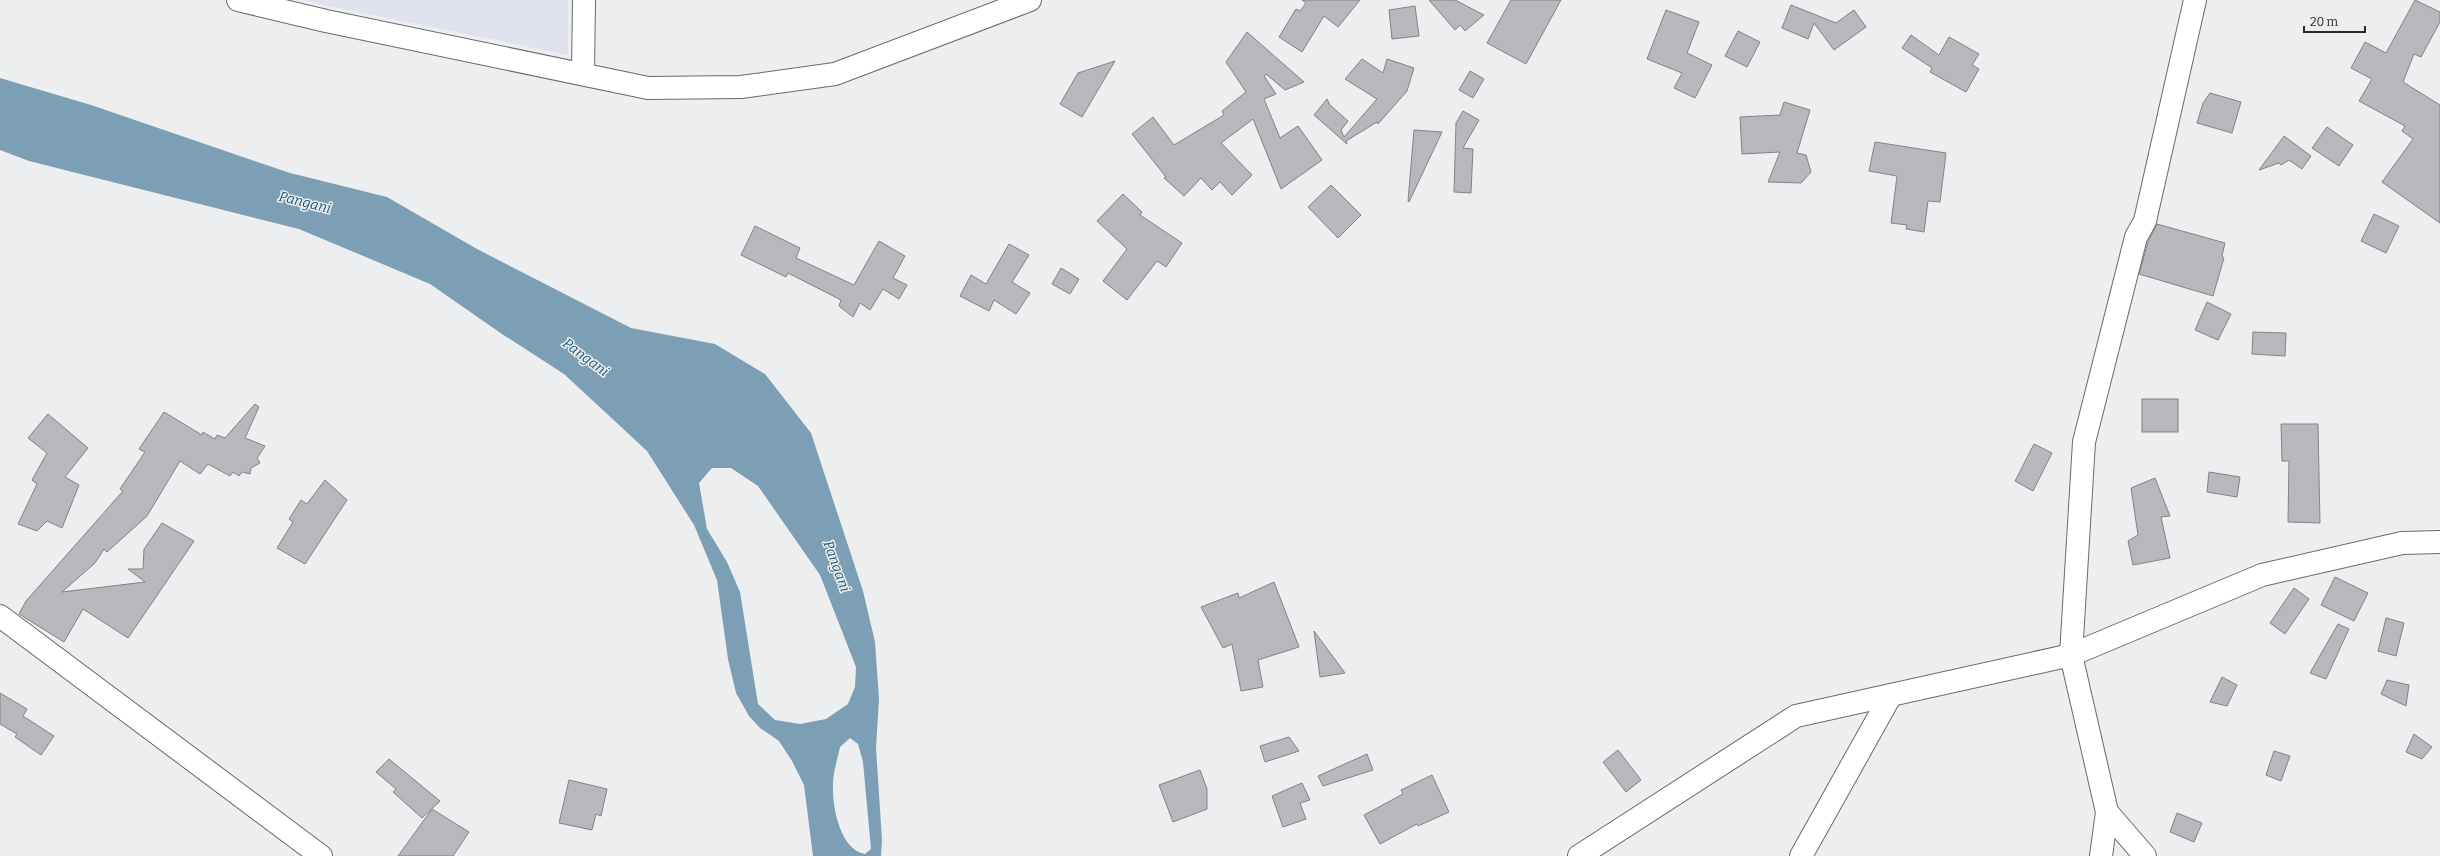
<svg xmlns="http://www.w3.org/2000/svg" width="2440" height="856" font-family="Bitter,serif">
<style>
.built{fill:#dfe2ec}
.water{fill:#7d9fb6;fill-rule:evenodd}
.building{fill:#b7b8bb;stroke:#838386}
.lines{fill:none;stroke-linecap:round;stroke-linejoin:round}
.minor-casing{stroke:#696a6c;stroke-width:24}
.secondary-casing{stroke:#696a6c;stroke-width:24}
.minor{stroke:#fff;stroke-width:22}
.secondary{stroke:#fff;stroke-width:22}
.labels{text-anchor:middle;stroke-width:3;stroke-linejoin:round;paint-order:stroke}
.water-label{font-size:14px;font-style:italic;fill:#1e587a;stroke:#edeef0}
</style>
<rect width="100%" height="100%" fill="#edeef0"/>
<path class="built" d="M304,0h264v55l-239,-49z"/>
<path class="water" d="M0,78l91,27 199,68 97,24 90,52 154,79 84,16 50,30 46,59 52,158 12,51 4,57 -3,49 6,92 -1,16h-68l-9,-71 -12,-24 -13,-20 -19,-13 -11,-12 -13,-23 -8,-34 -11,-79 -23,-55 -47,-74 -83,-77 -62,-40 -72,-50 -131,-55 -270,-68 -29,-11zM712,468h19l27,18 62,89 36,92 -1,20 -7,17 -22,15 -26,5 -25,-4 -17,-16 -18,-112 -13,-30 -20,-33 -8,-46zM850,738l8,6 5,18 8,87 -6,5c-24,-4 -32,-44 -32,-64 -1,-15 4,-29 7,-43z"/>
<g class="building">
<path d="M1302,0h58l-22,27 -14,-11 -22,36 -23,-15 17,-28 4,2 6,-8z"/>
<path d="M1429,0h26l29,15 -19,16 -5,-6 -5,5z"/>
<path d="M1511,0h50l-35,64 -39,-21z"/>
<path d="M2415,0l25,12v10l-19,35 -7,-3 -11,28 37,23v118l-58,-41 31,-43 -11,-8 3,-5 -46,-25 13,-22 -21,-11 14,-26 21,11z"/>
<path d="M1791,5l45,18 18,-13 12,17 -32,23 -20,-27 -6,16 -26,-11z"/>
<path d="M1415,6l4,30 -27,3 -3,-29z"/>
<path d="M1666,10l33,12 -12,31 25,12 -17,33 -21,-10 8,-15 -35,-14z"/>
<path d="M1738,31l22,11 -13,25 -22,-11z"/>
<path d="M1247,32l57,50 -19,8 -19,-16 -2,2 12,18 -12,5 16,39 18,-12 24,34 -41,29 -28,-70 -32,24 31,32 -20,20 -12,-13 -8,8 -11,-12 -17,18 -20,-18 2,-1 -34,-43 21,-17 21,28 50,-30 -2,-4 24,-19 -20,-30z"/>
<path d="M1911,35l28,20 10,-18 30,17 -7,11 7,4 -13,23 -36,-20 2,-4 -30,-20z"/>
<path d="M1362,59l21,14 4,-14 27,9 -7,23 -29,33 -1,-2 -31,19 1,3 -33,-29 13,-16 3,6 18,16 -7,9 3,7 33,-38 -32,-20z"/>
<path d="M1115,61l-33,56 -22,-13 18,-31z"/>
<path d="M1470,71l14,8 -11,19 -14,-8z"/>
<path d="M2210,93l31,9 -9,31 -35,-10 6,-20z"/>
<path d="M1784,102l26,8 -13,43 9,2 5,17 -10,11 -33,-1 12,-30 -38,2 -2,-37 40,-2z"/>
<path d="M1463,111l16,9 -16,28 10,1 -2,44 -17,-1 2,-69z"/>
<path d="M2327,127l26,18 -14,21 -27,-18z"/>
<path d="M1414,130l28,2 -33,70 -1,-1z"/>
<path d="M2284,136l27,20 -9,13 -13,-9 -8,5 -2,-2 -20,7z"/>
<path d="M1875,142l71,11 -6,49 -12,-1 -4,31 -18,-3 1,-4 -16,-2 6,-47 -28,-5z"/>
<path d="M1331,185l30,30 -23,23 -30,-31z"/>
<path d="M1123,194l19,18 -2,3 42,28 -16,24 -9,-6 -30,39 -24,-19 24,-32 -30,-28z"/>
<path d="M2374,214l25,12 -13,27 -25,-12z"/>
<path d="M2157,224l68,19 -3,13 2,2 -11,38 -74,-22 9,-32z"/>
<path d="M755,226l45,22 -4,10 58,27 25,-44 26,15 -12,22 14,7 -8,14 -16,-10 -13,21 -10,-7 -7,14 -14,-11 2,-6 -53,-27 -2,4 -45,-22z"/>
<path d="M1009,244l20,11 -17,27 18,11 -14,21 -22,-14 -5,11 -29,-15 11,-21 15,9z"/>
<path d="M1061,268l18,11 -9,15 -18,-10z"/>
<path d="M2207,302l24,12 -13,26 -23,-10z"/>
<path d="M2253,332l33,1 -1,23 -33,-2z"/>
<rect x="2142" y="399" width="36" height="33"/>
<path d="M255,404l4,3 -14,31 20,8 -8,12 3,5 -9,5 -1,6 -8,-2 -3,4 -6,-4 -3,4 -22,-12 -8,10 -20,-13 -33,55 -40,36 -3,-3 -9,14 -33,29 83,-10 -17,-13h15l1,-20 18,-26 32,18 -66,97 -45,-29 -19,33 -45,-28 7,-13 97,-110 -3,-2 25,-37 -6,-3 25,-37 38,23 1,-3 12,7 2,-4 8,3z"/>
<path d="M48,414l40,34 -23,29 14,8 -17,43 -15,-7 -10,10 -19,-7 19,-40 -5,-4 15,-27 -19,-15z"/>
<path d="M2281,424h37l2,99 -32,-1 1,-61h-7z"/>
<path d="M2034,444l18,9 -19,38 -18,-10z"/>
<path d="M2209,472l31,5 -3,20 -30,-5z"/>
<path d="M2155,478l15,38 -9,1 9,41 -37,7 -5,-24 10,-6 -7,-47z"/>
<path d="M325,480l22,20 -42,64 -28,-16 16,-26 -4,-3 12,-19 6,4z"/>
<path d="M2335,577l33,16 -14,28 -33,-16z"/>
<path d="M1274,582l25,65 -41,13 5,27 -22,4 -9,-47 -9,4 -22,-41 37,-14 1,5z"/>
<path d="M2294,588l15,11 -24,35 -15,-11z"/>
<path d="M2386,618l18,5 -8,33 -18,-5z"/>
<path d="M2338,624l11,5 -23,50 -16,-6z"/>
<path d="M1314,631l31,42 -25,4z"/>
<path d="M2222,677l15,8 -10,21 -17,-4z"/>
<path d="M2387,680l22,5 -3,21 -25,-12z"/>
<path d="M0,693l27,16 -4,7 31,20 -13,19 -26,-18 2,-3 -17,-10z"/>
<path d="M2414,734l18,13 -10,12 -16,-7z"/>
<path d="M1289,737l10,14 -34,11 -5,-16z"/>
<path d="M1618,750l23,30 -15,12 -23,-30z"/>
<path d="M2274,751l16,5 -9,25 -15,-6z"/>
<path d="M1367,754l6,16 -50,16 -5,-10z"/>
<path d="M389,759l51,42 -18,17 -29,-26 3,-3 -20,-17z"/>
<path d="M1200,770l7,19v20l-34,13 -14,-37z"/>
<path d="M1432,775l17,37 -31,14 -1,-2 -37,20 -16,-29 39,-21 -2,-4z"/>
<path d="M569,780l38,9 -6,27 -5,-2 -4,16 -33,-7z"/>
<path d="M1302,783l8,17 -10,3 6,16 -23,8 -11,-31z"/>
<path d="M432,809l37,23 -16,24h-55z"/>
<path d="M2177,813l25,10 -8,19 -24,-10z"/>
</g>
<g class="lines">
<defs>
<g id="minor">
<path d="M583,74l1,-74"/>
<path d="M0,616l321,240"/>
<path d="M1579,856l217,-140 275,-61 191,-80 140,-32 38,-1"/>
<path d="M1801,856l90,-161"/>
<path d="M2101,856l6,-44"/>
<path d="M2145,856l-38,-44 -36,-157 13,-213 52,-205 9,-16 50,-221"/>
</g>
<path id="secondary" d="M238,0l88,21 322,67 93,-1 94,-13 195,-74"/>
</defs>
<use href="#minor" class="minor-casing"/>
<use href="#secondary" class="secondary-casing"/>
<use href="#minor" class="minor"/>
<use href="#secondary" class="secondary"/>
</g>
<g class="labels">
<g class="water-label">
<text transform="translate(305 202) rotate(14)" y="5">Pangani</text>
<text transform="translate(586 357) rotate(37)" y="5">Pangani</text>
<text transform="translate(837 566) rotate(70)" y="5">Pangani</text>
</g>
</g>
<path d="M2304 26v6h61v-6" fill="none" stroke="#28292a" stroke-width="2"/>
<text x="2310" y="26" font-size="12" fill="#28292a" stroke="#edeef0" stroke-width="3" paint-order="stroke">20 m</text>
</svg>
